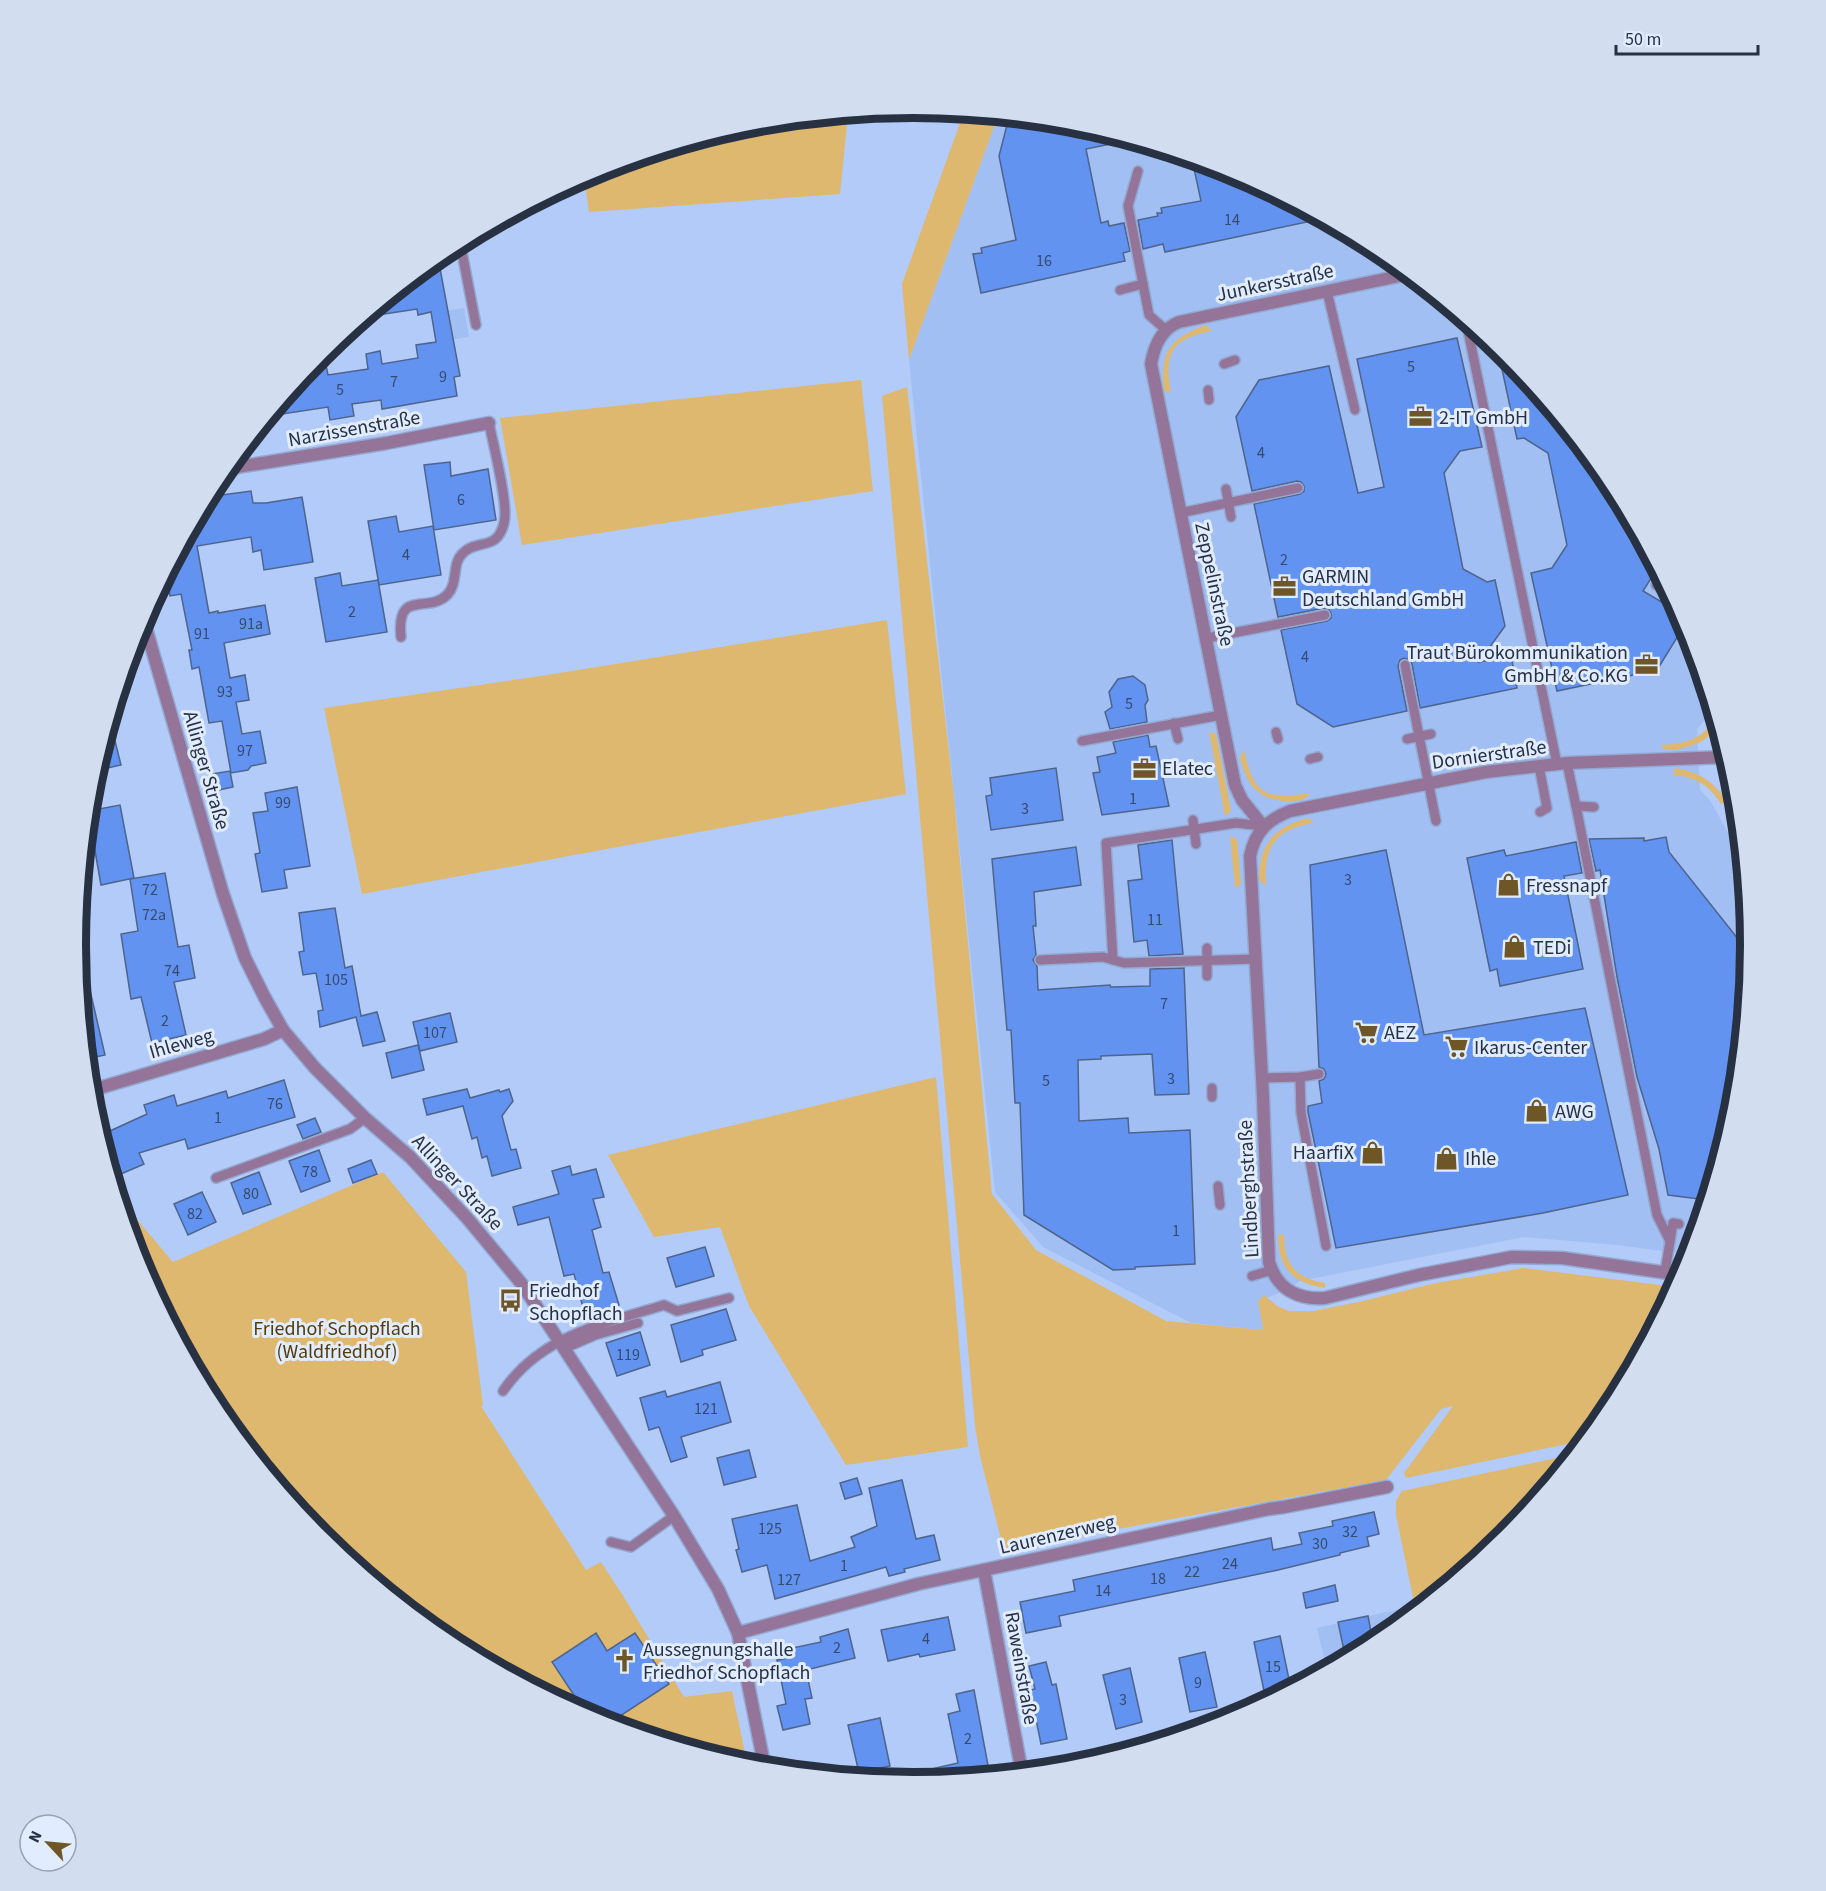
<svg xmlns="http://www.w3.org/2000/svg" width="1826" height="1891" font-family="'Source Sans 3',sans-serif">
<style>
.built{fill:#a2bff3}
.green{fill:#deb86f}
.building{fill:#6293f0;stroke:#4e648c;stroke-width:1.5}
.lines{fill:none;stroke-linecap:round;stroke-linejoin:round}
.lane-casing{stroke:#93a9d1;stroke-width:12}
.street-casing{stroke:#93a9d1;stroke-width:15}
.lane{stroke:#947499;stroke-width:9}
.street{stroke:#947499;stroke-width:12}
.labels{text-anchor:middle;stroke-width:6;stroke-linejoin:round;paint-order:stroke}
.number-label{font-size:16px;fill:#364a6e}
.street-label{font-size:20px;fill:#273142;stroke:#e1ecff}
.poi-label{font-size:20px;fill:#273142;stroke:#e1ecff;text-anchor:start}
.park-label{font-size:20px;fill:#543d0b;stroke:#e1ecff}
.rim{fill:none;stroke:#273142;stroke-width:8}
</style>
<rect width="100%" height="100%" fill="#b2cbf9"/>
<g class="built">
<path d="M998,116l79,8 157,47 145,78 127,104 104,127 77,145 24,78 -4,14 -10,12 3,61 10,10 32,58 9,88 -16,163 -45,146 -72,-10 -94,-8 -224,44 -14,9 -27,11 4,29 -72,-7 -148,-76 -48,-55 -86,-832z"/>
<path d="M464,308l5,29 -33,5 -5,-29z"/>
<path d="M1404,1608l2,12 -28,22 -51,28 -10,-42z"/>
</g>
<g class="green">
<path d="M964,112l34,4 -89,244 -7,-76z"/>
<path d="M848,114l-8,80 -251,18 -5,-36 9,-5 157,-47z"/>
<path d="M1206,325l6,6c-41,8 -48,22 -41,62l-7,-2c-4,-40 5,-52 42,-66z"/>
<path d="M861,380l12,111 -351,54 -22,-127z"/>
<path d="M907,387l46,400 39,407 44,56 130,71 97,9 -5,-29 6,-6 13,11 12,5h25l49,-10 73,-18 88,-15 152,19 -66,124 -24,29 -180,38 -2,-5 49,-67 -12,3 -55,71 -279,51 -102,24 -25,-99 -5,-30 -93,-1030z"/>
<path d="M887,620l19,174 -544,100 -38,-186 223,-33z"/>
<path d="M1715,716c7,25 -33,35 -51,34l-3,-5c25,-2 43,-5 54,-29z"/>
<path d="M1209,732l7,2 15,77 -6,5z"/>
<path d="M1244,750c10,45 21,50 66,43l-6,7c-36,5 -56,-6 -64,-43z"/>
<path d="M1675,768c24,4 38,13 52,33l-6,3c-12,-19 -25,-27 -48,-29z"/>
<path d="M1308,818l6,5c-39,6 -51,25 -48,63l-7,-6c0,-36 15,-53 49,-62z"/>
<path d="M1230,836l7,3 4,45 -6,4z"/>
<path d="M936,1077l32,370 -122,18 -97,-159 -29,-79 -66,10 -46,-82z"/>
<path d="M383,1172l83,100 17,133 -2,1 105,164 15,-8 21,32 62,103 48,-6 16,76 -156,-47 -145,-78 -127,-104 -104,-127 -77,-145 -21,-69 55,65z"/>
<path d="M1278,1234l6,1c0,29 11,43 41,48v5c-33,-5 -47,-20 -47,-54z"/>
<path d="M1575,1454l-70,84 -76,63 -10,2 1,5 -4,4 -20,-97v-14l6,-10z"/>
</g>
<g class="building">
<path d="M1009,117l68,7 53,16 -44,9 15,74 7,-2 1,5 15,-3 6,28 -7,2 2,8 -144,32 -8,-39 9,-1 -1,-5 35,-8 -17,-84z"/>
<path d="M1192,159l42,12 71,38 2,13 -142,30 -2,-8 -20,5 -5,-29 20,-4 -1,-3h5l-1,-5 40,-7z"/>
<path d="M439,263l21,113 -6,1 3,19 -75,13 -1,-9 -29,4 2,12 -24,4 -2,-13 -59,9 44,-54 12,-2 3,15 40,-6 -2,-15 14,-3 2,13 36,-6 -2,-13 20,-3 -5,-30 -13,3 -1,-6 -53,8 64,-52z"/>
<path d="M1457,338l25,109 -22,4 -16,22 19,96 24,13 8,-2 10,46 -26,36 32,-7 6,33 -97,20 -8,-44 -2,-4 -6,-2 -4,2 -2,6 9,45 -74,16 -36,-23 -16,-74 46,-9 4,-3v-5l-3,-4 -4,-1 -46,9 -24,-113 46,-10 4,-3v-5l-3,-4 -4,-1 -45,10 -16,-74 23,-37 70,-14 29,127 26,-6 -27,-128z"/>
<path d="M1497,346l9,7 104,127 47,89 -14,22 39,23 4,9 -29,47 -100,21 -26,-118 21,-5 15,-23 -19,-92 -24,-15 -7,1z"/>
<path d="M450,462l1,14 37,-7 8,51 -62,10 -10,-65z"/>
<path d="M251,491l2,12h13l36,-6 11,65 -49,8 -3,-20 -8,2 -2,-15 -54,9 12,67 9,-2v2l47,-8 5,29 -46,9 6,35 15,-3 4,25 -13,2 6,32 18,-3 6,32 -15,3 -3,4 -17,3 -9,-52 -13,2 -10,-56 -7,2 -3,-19h3l-11,-56 -11,2 -4,-23 41,-76z"/>
<path d="M396,516l3,16 34,-6 8,49 -62,10 -11,-64z"/>
<path d="M340,573l2,13 36,-6 9,52 -61,10 -11,-64z"/>
<path d="M1133,676l12,9 3,15 -3,5 2,17 -37,7 -5,-17 7,-5 -3,-15 9,-13z"/>
<path d="M110,721l11,44 -27,6z"/>
<path d="M1148,735l2,12 6,-1 13,60 -67,9 -9,-42 7,-1 -3,-15 19,-4 -3,-11z"/>
<path d="M1056,768l7,52 -72,10 -5,-34 6,-1 -2,-17z"/>
<path d="M230,771l3,16 -19,4 -3,-17z"/>
<path d="M297,787l13,79 -26,4 3,18 -25,4 -7,-38 5,-1 -7,-40 15,-2 -3,-18z"/>
<path d="M120,805l14,73 -33,7 -13,-74z"/>
<path d="M1666,837l3,15 81,102 -15,155 -28,91 -39,-5 -9,-46 -22,-72 -20,-100 -17,-107 -4,1 -7,-32 55,-1v3z"/>
<path d="M1172,840l11,114 -34,2 -2,-16 -13,2 -6,-61 14,-2 -4,-34z"/>
<path d="M1576,842l6,31 -18,3 19,93 -83,17 -3,-17 -7,2 -23,-113 37,-8 2,6z"/>
<path d="M1076,847l5,38 -47,7 2,34h-3l3,29 -3,5 4,6 1,24 72,-5 1,2 39,-1v-17l34,-1 5,126 -34,1 -3,-41 -51,2v3l-23,1 1,61 49,-3 1,15 61,-3 5,134 -60,3v2l-22,1 -89,-55 -4,-112h-5l-4,-73h-4l-15,-171z"/>
<path d="M1386,850l38,185 161,-27 43,187 -85,18 -207,35 -28,-136v-6l14,-3 -3,-22 5,-2 2,-5 -2,-5 -5,-2 -9,-202z"/>
<path d="M165,873l13,74 11,-2 6,33 -21,4 12,53 -34,8 -11,-46 -10,2 -10,-65 17,-3 -8,-52z"/>
<path d="M335,908l10,60 7,-2 9,50 16,-4 8,29 -22,5 -7,-29 -36,10 -2,-16 5,-1 -7,-37 -13,2 -4,-23 5,-1 -5,-38z"/>
<path d="M89,986l16,69 -19,4 -7,-72z"/>
<path d="M450,1013l7,29 -37,9 -7,-29z"/>
<path d="M418,1045l6,25 -32,8 -6,-25z"/>
<path d="M284,1080l11,37 -107,32 -3,-10 -46,14 5,11 -30,13 -15,-41 48,-22 -3,-9 30,-10 3,11 49,-15 2,7z"/>
<path d="M467,1089l3,9 29,-8 1,2 9,-3 4,12 -11,15 9,34 5,-1 5,19 -29,8 -5,-20 -5,2 -5,-21 -5,2 -9,-33 -36,9 -4,-16z"/>
<path d="M315,1118l6,14 -18,7 -6,-14z"/>
<path d="M319,1150l11,31 -29,11 -12,-31z"/>
<path d="M371,1160l6,14 -24,9 -5,-14z"/>
<path d="M570,1166l2,9 24,-6 8,28 -11,2 8,28 -9,3 11,43 6,-1 10,33 -34,10 -11,-41 -10,2 -15,-59 -31,8 -5,-18 46,-13 -7,-23z"/>
<path d="M259,1172l12,32 -28,10 -12,-31z"/>
<path d="M202,1192l14,30 -28,13 -14,-31z"/>
<path d="M705,1247l9,29 -38,11 -9,-29z"/>
<path d="M726,1309l10,31 -34,10 1,5 -22,7 -10,-37z"/>
<path d="M640,1332l10,33 -33,11 -11,-33z"/>
<path d="M720,1382l11,40 -50,15 6,20 -16,5 -12,-35 -10,3 -9,-32 25,-7 2,6z"/>
<path d="M749,1450l7,27 -32,8 -7,-27z"/>
<path d="M857,1478l5,16 -17,5 -5,-16z"/>
<path d="M902,1480l14,59 18,-4 6,25 -36,9 1,3 -16,4 -3,-9 -111,32 -8,-34 -25,7 -6,-22 3,-1 -7,-30 65,-14 13,56 45,-14 -4,-10 26,-11 -8,-38z"/>
<path d="M1374,1512l5,22 -12,3 2,9 -29,7v2l-62,15 -219,46 2,10 -35,7 -6,-31 55,-11 -2,-11 198,-42 2,12 29,-6 -3,-11 34,-7 -1,-5z"/>
<path d="M1335,1585l3,16 -32,7 -3,-15z"/>
<path d="M1368,1616l3,16 28,-6 -21,16 -32,18 -8,-38z"/>
<path d="M948,1617l7,33 -35,7 -1,-3 -31,7 -7,-31z"/>
<path d="M848,1629l7,29 -49,12 6,28 -7,1 5,25 -27,6 -6,-24 9,-2 -9,-44 7,-1 -1,-9 38,-8 -1,-5z"/>
<path d="M596,1633l11,18 28,-18 34,51 -61,40 -19,-6 -37,-56z"/>
<path d="M1280,1636l11,53 -26,7 -11,-54z"/>
<path d="M1205,1652l12,55 -27,5 -11,-54z"/>
<path d="M1046,1662l6,23 4,-1 11,55 -26,5 -11,-54 5,-1 -6,-23z"/>
<path d="M1130,1668l12,54 -26,7 -13,-54z"/>
<path d="M974,1690l16,86 -79,7 -2,-9 49,-11 -10,-49 12,-3 -4,-17z"/>
<path d="M880,1718l10,48 -31,7 -11,-48z"/>
</g>
<g class="lines">
<defs>
<g id="lane">
<path d="M1138,171l-10,35 15,78"/>
<path d="M460,242l16,83"/>
<path d="M1120,290l23,-6 6,31 17,15"/>
<path d="M1327,291l28,119"/>
<path d="M1466,321l91,443"/>
<path d="M1224,364l11,-4"/>
<path d="M1208,390l1,10"/>
<path d="M1226,489l5,28"/>
<path d="M1180,513l118,-25"/>
<path d="M1656,585l15,9"/>
<path d="M401,637c-5,-49 27,-23 46,-42 12,-12 4,-31 16,-42 15,-15 34,-1 41,-30 5,-18 -11,-79 -15,-100"/>
<path d="M1207,638l118,-23"/>
<path d="M1405,665l31,156"/>
<path d="M1174,723l4,16"/>
<path d="M1276,732l2,7"/>
<path d="M1407,739l24,-5"/>
<path d="M1082,741l139,-26"/>
<path d="M1310,759l8,-2"/>
<path d="M1567,763l9,43 18,1"/>
<path d="M1539,766l8,42 -7,4"/>
<path d="M1576,806l81,409 13,26"/>
<path d="M1193,820l3,24"/>
<path d="M1207,948v28"/>
<path d="M1040,960l63,-3 21,6 132,-4"/>
<path d="M1113,960l-7,-117 130,-20 27,3"/>
<path d="M1300,1077l1,36 25,133"/>
<path d="M1262,1078l38,-1 19,-3"/>
<path d="M1212,1088v9"/>
<path d="M216,1178l134,-49 15,-11"/>
<path d="M1218,1186l2,19"/>
<path d="M1665,1272l8,-49 6,1"/>
<path d="M1252,1276l20,-6"/>
<path d="M565,1348l30,-13 43,-12"/>
<path d="M503,1391c38,-56 100,-67 161,-86l13,6 52,-13"/>
<path d="M611,1542l20,5 43,-31"/>
</g>
<g id="street">
<path d="M225,469l162,-26 102,-20"/>
<path d="M143,618l80,276 22,64 20,40 18,32 32,38 50,50 45,39 57,61 54,65 153,233 44,73 20,44 27,136"/>
<path d="M1729,764l3,20 4,13"/>
<path d="M1263,826l-21,-26 -7,-15 -84,-421c3,-18 10,-35 28,-42l230,-48"/>
<path d="M89,1091l175,-52 19,-9"/>
<path d="M1682,1275l-120,-17 -50,-1 -93,18 -94,23c-27,2 -48,-9 -56,-36l-6,-166 -13,-240c5,-24 17,-36 40,-45l196,-39 81,-9 160,-6"/>
<path d="M984,1570l38,203"/>
<path d="M738,1633l180,-49 351,-75 15,-2 103,-20"/>
<path d="M1033,1772l110,-25"/>
</g>
</defs>
<use href="#lane" class="lane-casing"/>
<use href="#street" class="street-casing"/>
<use href="#lane" class="lane"/>
<use href="#street" class="street"/>
</g>
<defs>
<symbol id="office-bare" viewBox="-9 -9 18 18"><path d="M-6-3h4V-5.5h4V-3h4V5H-6ZM-1-4.5V-3h2v-1.5ZM-6 0V1H6V0Z" fill="#6e5626" stroke="#e1ecff" stroke-width="2.5" paint-order="stroke"/></symbol>
<symbol id="shop-bare" viewBox="-9 -9 18 18"><path d="M-5-2.5h2.3a2.7 3.5 0 0 1 5.4 0H5L5.5 6h-11ZM-1.5-2.5h3a1.5 2.3 0 0 0-3 0Z" fill="#6e5626" stroke="#e1ecff" stroke-width="2.5" paint-order="stroke"/></symbol>
<symbol id="supermarket-bare" viewBox="-9 -9 18 18"><path d="M-6-5.5h2.5l.6 2H6L4.5 2H-2.5L-4.4-4H-6ZM-1.5 3.2a1.3 1.3 0 1 0 .1 0ZM3 3.2a1.3 1.3 0 1 0 .1 0Z" fill="#6e5626" stroke="#e1ecff" stroke-width="2.5" paint-order="stroke"/></symbol>
<symbol id="bus-bare" viewBox="-9 -9 18 18"><path d="M-5-6H5V4H4V6H2V4H-2V6H-4V4H-5ZM-3.5-4V0h7V-4ZM-3.5 1.2v1.5H-2V1.2ZM2 1.2v1.5H3.5V1.2Z" fill="#6e5626" stroke="#e1ecff" stroke-width="2.5" paint-order="stroke"/></symbol>
<symbol id="church-bare" viewBox="-9 -9 18 18"><path d="M-1.2-6h2.4v3.5h3.3v2.4h-3.3V6h-2.4V-.1h-3.3v-2.4h3.3Z" fill="#6e5626" stroke="#e1ecff" stroke-width="2.5" paint-order="stroke"/></symbol>
</defs>
<g fill-rule="evenodd">
<use href="#office-bare" x="1404" y="400" width="33" height="33"/>
<use href="#office-bare" x="1268" y="570" width="33" height="33"/>
<use href="#office-bare" x="1630" y="648" width="33" height="33"/>
<use href="#office-bare" x="1128" y="752" width="33" height="33"/>
<use href="#shop-bare" x="1492" y="868" width="33" height="33"/>
<use href="#shop-bare" x="1498" y="930" width="33" height="33"/>
<use href="#supermarket-bare" x="1350" y="1016" width="33" height="33"/>
<use href="#supermarket-bare" x="1440" y="1030" width="33" height="33"/>
<use href="#shop-bare" x="1520" y="1094" width="33" height="33"/>
<use href="#shop-bare" x="1356" y="1136" width="33" height="33"/>
<use href="#shop-bare" x="1430" y="1142" width="33" height="33"/>
<use href="#bus-bare" x="494" y="1284" width="33" height="33"/>
<use href="#church-bare" x="608" y="1644" width="33" height="33"/>
</g>
<g class="labels">
<g class="number-label">
<text x="1232" y="225">14</text>
<text x="1044" y="266">16</text>
<text x="1411" y="372">5</text>
<text x="443" y="382">9</text>
<text x="394" y="387">7</text>
<text x="340" y="395">5</text>
<text x="1261" y="458">4</text>
<text x="461" y="505">6</text>
<text x="406" y="560">4</text>
<text x="1284" y="565">2</text>
<text x="352" y="617">2</text>
<text x="251" y="629">91a</text>
<text x="202" y="639">91</text>
<text x="1305" y="662">4</text>
<text x="225" y="697">93</text>
<text x="1129" y="709">5</text>
<text x="245" y="756">97</text>
<text x="1133" y="804">1</text>
<text x="283" y="808">99</text>
<text x="1025" y="814">3</text>
<text x="1348" y="885">3</text>
<text x="150" y="895">72</text>
<text x="154" y="920">72a</text>
<text x="1155" y="925">11</text>
<text x="172" y="976">74</text>
<text x="336" y="985">105</text>
<text x="1164" y="1009">7</text>
<text x="165" y="1026">2</text>
<text x="435" y="1038">107</text>
<text x="1171" y="1084">3</text>
<text x="1046" y="1086">5</text>
<text x="275" y="1109">76</text>
<text x="218" y="1123">1</text>
<text x="310" y="1177">78</text>
<text x="251" y="1199">80</text>
<text x="195" y="1219">82</text>
<text x="1176" y="1236">1</text>
<text x="628" y="1360">119</text>
<text x="706" y="1414">121</text>
<text x="770" y="1534">125</text>
<text x="1350" y="1537">32</text>
<text x="1320" y="1549">30</text>
<text x="1230" y="1569">24</text>
<text x="844" y="1571">1</text>
<text x="1192" y="1577">22</text>
<text x="1158" y="1584">18</text>
<text x="789" y="1585">127</text>
<text x="1103" y="1596">14</text>
<text x="926" y="1644">4</text>
<text x="837" y="1653">2</text>
<text x="1273" y="1672">15</text>
<text x="1198" y="1688">9</text>
<text x="1123" y="1705">3</text>
<text x="968" y="1744">2</text>
</g>
<g class="street-label">
<text transform="translate(1275 282) rotate(-12)" y="7">Junkersstraße</text>
<text transform="translate(354 428) rotate(-10)" y="7">Narzissenstraße</text>
<text transform="translate(1215 584) rotate(78)" y="7">Zeppelinstraße</text>
<text transform="translate(1489 754) rotate(-8)" y="7">Dornierstraße</text>
<text transform="translate(207 770) rotate(74)" y="7">Allinger Straße</text>
<text transform="translate(181 1043) rotate(-16)" y="7">Ihleweg</text>
<text transform="translate(458 1182) rotate(47)" y="7">Allinger Straße</text>
<text transform="translate(1248 1189) rotate(-93)" y="7">Lindberghstraße</text>
<text transform="translate(1057 1534) rotate(-13)" y="7">Laurenzerweg</text>
<text transform="translate(1022 1668) rotate(80)" y="7">Raweinstraße</text>
</g>
<g class="poi-label">
<text x="1439" y="424">2-IT GmbH</text>
<text x="1302" y="583">GARMIN<tspan x="1302" dy="23">Deutschland GmbH</tspan></text>
<text x="1628" y="659" text-anchor="end">Traut Bürokommunikation<tspan x="1628" dy="23">GmbH &amp; Co.KG</tspan></text>
<text x="1162" y="775">Elatec</text>
<text x="1526" y="892">Fressnapf</text>
<text x="1533" y="954">TEDi</text>
<text x="1384" y="1039">AEZ</text>
<text x="1474" y="1054">Ikarus-Center</text>
<text x="1555" y="1118">AWG</text>
<text x="1354" y="1159" text-anchor="end">HaarfiX</text>
<text x="1465" y="1165">Ihle</text>
<text x="529" y="1297">Friedhof<tspan x="529" dy="23">Schopflach</tspan></text>
<text x="643" y="1656">Aussegnungshalle<tspan x="643" dy="23">Friedhof Schopflach</tspan></text>
</g>
<g class="park-label">
<text x="337" y="1335">Friedhof Schopflach<tspan x="337" dy="23">(Waldfriedhof)</tspan></text>
</g>
</g>
<path d="M0 0H1826V1891H0ZM86 945a827 827 0 1 1 1654 0a827 827 0 1 1-1654 0Z" fill="#d2ddf0" fill-rule="evenodd"/>
<path class="rim" d="M86 945a827 827 0 1 1 1654 0a827 827 0 1 1-1654 0Z"/>
<g transform="translate(48 1843) rotate(296)"><circle r="28" fill="#e1ecff" stroke="#97a1b3" stroke-width="1.5"/>
<path d="M0-4.5L10 22L0 15L-10 22Z" fill="#6e5626"/>
<text y="-9" font-size="16" font-weight="bold" text-anchor="middle" fill="#273142">N</text>
</g>
<path d="M1616 45v9h142v-9" fill="none" stroke="#273142" stroke-width="3"/>
<text x="1625" y="45" font-size="18" fill="#273142" stroke="#e1ecff" stroke-width="4.5" paint-order="stroke">50 m</text>
</svg>
